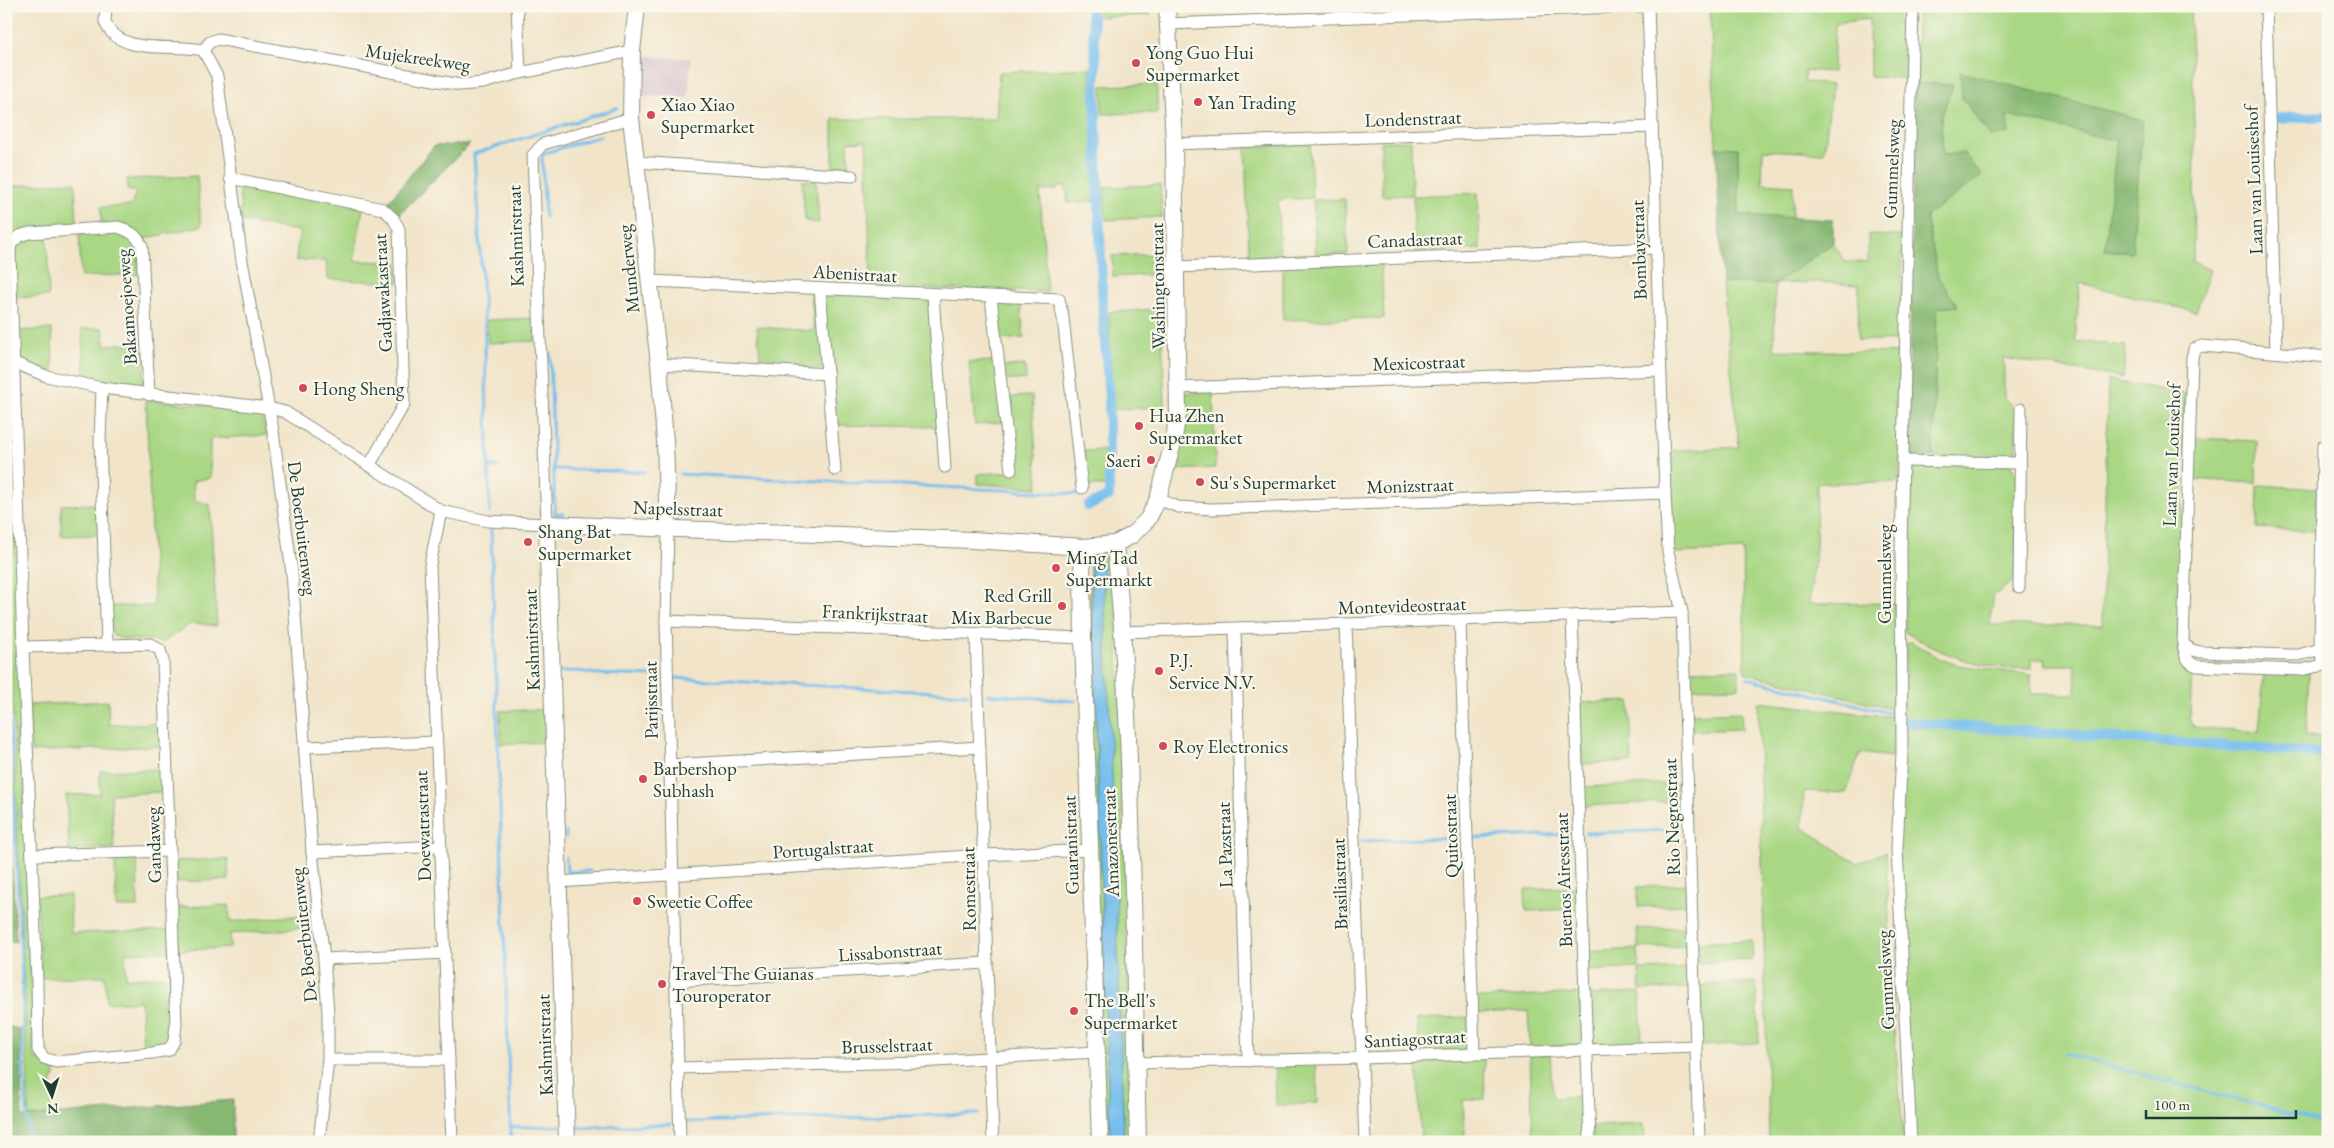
<svg xmlns="http://www.w3.org/2000/svg" width="2334" height="1148" font-family="'EB Garamond',serif">
<style>
.industrial{fill:#d1bdcb}
.green{fill:#a9d784;stroke:#648a5c}
.forest{fill:#86b872;stroke:#527a53}
.water{fill:#74beed;stroke:#4a7e90}
.lines{fill:none;stroke-linecap:round;stroke-linejoin:round}
.stream{stroke:#74beed;stroke-width:3}
.canal{stroke:#74beed;stroke-width:10}
.street-casing{stroke:#88907e;stroke-width:13}
.secondary-casing{stroke:#88907e;stroke-width:18}
.street{stroke:#fff;stroke-width:11}
.secondary{stroke:#fff;stroke-width:16}
.poi-dot{fill:#d1495b;stroke:#fbf7ec;stroke-width:2}
.labels{text-anchor:middle;stroke-width:4.5;stroke-linejoin:round;paint-order:stroke}
.poi-label{font-size:19px;fill:#1f3d34;stroke:#fbf7ec;text-anchor:start}
.street-label{font-size:19px;fill:#1f3d34;stroke:#fbf7ec}
</style>
<rect width="100%" height="100%" fill="#fbf7ec"/>
<filter id="ink" filterUnits="userSpaceOnUse"><feTurbulence type="fractalNoise" baseFrequency=".02" numOctaves="2"/><feDisplacementMap in="SourceGraphic" scale="10" xChannelSelector="R" yChannelSelector="G"/><feConvolveMatrix kernelMatrix="1 2 1 2 8 2 1 2 1" color-interpolation-filters="sRGB"/></filter>
<filter id="wash" filterUnits="userSpaceOnUse"><feTurbulence type="fractalNoise" baseFrequency=".0096" numOctaves="4" result="noise"/><feDisplacementMap in="SourceGraphic" scale="20" xChannelSelector="R" yChannelSelector="G"/><feGaussianBlur stdDeviation="1.12" result="paint"/><feColorMatrix in="noise" values="0 0 0 0 0 0 0 0 0 0 0 0 0 0 0 0 0 1.4 0 .05"/><feComposite in="paint" operator="in"/></filter>
<g filter="url(#wash)">
<rect width="100%" height="100%" fill="#f1e4c9"/>
<path class="industrial" d="M636,56l55,2 -3,40 -54,-2z"/>
<g class="green">
<path d="M1098,6h52v9l-51,2z"/>
<path d="M1710,6h199l-4,72 -35,-1 -1,-58 -34,4 -2,49 -28,-2 -1,12 28,3 -8,68 -61,-3 -1,33 31,2 -1,33 -53,-3 -1,-66 -22,-2z"/>
<path d="M1918,6h272l5,140 -2,116 17,8 -14,42 -116,-29 -5,58 51,5 -3,32 -119,-20v40l12,12v48l-83,-1 4,-149 21,-2 -20,-29 -12,-61 17,-61 -2,-38 12,-32 -38,-2z"/>
<path d="M1090,68l5,133 -27,2 -2,-17 -9,1v3l-17,1 7,101 -176,-5 -5,-146 -18,1 1,24h-16v-47h163l3,-47z"/>
<path d="M1157,84v29l-55,1v-28z"/>
<path d="M1411,140l1,55 -30,1 -1,-54z"/>
<path d="M1310,144l2,54 -34,2 2,56 -31,2 -4,-111z"/>
<path d="M197,176l4,50 -58,13 -42,-16v-16l30,-1 5,-14 -8,-2 -1,-11z"/>
<path d="M802,180l14,1 3,42 -14,-2z"/>
<path d="M75,182l2,43 -43,4 -28,19v-62z"/>
<path d="M244,184l119,24 -9,53 43,1 1,21 -70,-4 -2,-18 -30,-1 3,-29 -57,-10 -3,-33z"/>
<path d="M1160,185l2,32 -56,3 -2,-33z"/>
<path d="M1478,193l2,56 -65,2 -2,-55z"/>
<path d="M1345,199l3,55 -32,1 -3,-55z"/>
<path d="M121,231l17,13 1,30 -58,3 -2,-45z"/>
<path d="M47,235l2,61 -33,2 -2,-47 8,-13z"/>
<path d="M1868,235l34,1v105l-44,-1 1,-55 -43,-3 -41,2 58,-41 12,19h23z"/>
<path d="M1163,254v20l-50,3 -1,-21z"/>
<path d="M1381,261l3,57 -101,2v-55z"/>
<path d="M1722,283l53,1 -1,66 129,3 -4,129 -82,1 -1,64 -7,57 86,-1v106l-150,-36 -2,-123 -70,3 -7,-102 73,-4z"/>
<path d="M811,292l114,4 4,3 10,128 -104,-2 -6,-56 -68,-3 -4,-39 57,4z"/>
<path d="M993,300h27l4,38 -27,2z"/>
<path d="M1161,309l4,98 -54,2 -2,-97z"/>
<path d="M534,318l1,23 -47,2 -1,-23z"/>
<path d="M103,328l2,17 39,-3v46l-59,-7 -3,-52z"/>
<path d="M52,329l1,45 -34,-13 -2,-30z"/>
<path d="M997,361l7,61 -29,3 -6,-63z"/>
<path d="M1025,365l1,14 -25,2 -1,-14z"/>
<path d="M6,366l3,4 25,688 20,7 1,11 -3,4 1,34 -24,3 -23,-569z"/>
<path d="M2108,380l78,14 -8,252 1,11 13,12 -2,50 4,8 65,5 5,-59 45,-1 -3,63 22,2v405h-416l-19,-296 14,-203 4,-1 29,17 18,6 73,10v19h45l-1,-29h-29l-1,-6h-14v10c-51,-1 -83,-11 -126,-37l1,-165 6,-3h98l7,10 -2,106 -21,15 -5,30h113z"/>
<path d="M1213,391l2,77 -43,2 10,-72 4,-5z"/>
<path d="M1032,396l6,92 -60,-4v-10l35,-2 -9,-75z"/>
<path d="M146,400l109,10 7,7 5,18 -57,4v39l-17,3 1,19 16,5 7,121 -25,-3 -30,20c-15,-7 -33,0 -48,-7l-3,-7v-23h43z"/>
<path d="M2194,438l63,3 -1,42 -63,-4z"/>
<path d="M1105,450v36h-20l-4,-35z"/>
<path d="M2258,485l60,4 -2,42 -59,-3z"/>
<path d="M99,504l1,31 -39,1v-31z"/>
<path d="M1102,553l7,2 7,27 17,560h-9l-11,-343 -10,-234 -13,3 20,574h-6l-16,-478 2,-107z"/>
<path d="M1739,669v18l-49,1v-18z"/>
<path d="M108,701l1,24 53,-2 1,23 -132,6 -2,-47z"/>
<path d="M1630,701l2,61 -52,2 -2,-61z"/>
<path d="M1758,702l137,15 -4,40 -31,-4 -14,40 -42,-2 -2,36 55,36 29,-11 8,177 10,113h-135z"/>
<path d="M549,709l1,33 -49,2 -1,-33z"/>
<path d="M1741,712l1,17 -51,2 -1,-17z"/>
<path d="M164,769l1,23 -54,2 3,54 -45,2 -3,-55 34,-1v-23z"/>
<path d="M1683,783l1,18 -102,5 -1,-19z"/>
<path d="M137,855l1,52h-22l-1,-51z"/>
<path d="M228,859l1,21 -53,2 -1,-21z"/>
<path d="M1686,884l1,21 -49,2 -1,-20z"/>
<path d="M1579,887l1,22 -54,2 -1,-22z"/>
<path d="M70,895l1,38 99,-3 1,21 -46,2 1,25 45,-2 2,60 -8,12 -22,4 -2,-51 -34,2 -2,-27 -64,2 -4,-82z"/>
<path d="M229,905l1,17 85,-8 2,13 -87,7v14l-52,2 -1,-43z"/>
<path d="M1688,927l1,19 -51,2 -1,-19z"/>
<path d="M1752,940l1,20 -55,3 -1,-20z"/>
<path d="M1638,949l1,19 -52,3 -1,-19z"/>
<path d="M1690,968l1,20 -51,2 -1,-20z"/>
<path d="M1756,982l3,61 -60,3 -2,-61z"/>
<path d="M1640,992l2,52 -50,1 -5,-50z"/>
<path d="M1582,993l-1,50 -2,2 -49,3 -2,-37 -52,2v-15z"/>
<path d="M1468,1017v33l-49,1 -2,-32z"/>
<path d="M1550,1054l3,44 33,-2 -1,41 -4,4 -48,1 -3,-87z"/>
<path d="M1484,1056l1,43 -22,1 2,42h-44l-4,-83z"/>
<path d="M1316,1063l2,40 -42,3 -1,-42z"/>
<path d="M1644,1124l1,18h-52l-1,-16z"/>
</g>
<g class="forest">
<path d="M1960,72l183,48 -11,133 -27,-3 12,-109 -110,-26 2,18 -18,4 -29,-39z"/>
<path d="M1915,83l38,2 -12,32 2,38 21,-2 18,23 -56,40 12,61 20,29 -21,2 -4,149h-25z"/>
<path d="M470,144l-70,70 -14,-9 48,-59z"/>
<path d="M1716,147l22,1 1,67 94,5v23l-58,41 -53,-1z"/>
<path d="M6,743l10,199 -10,-2z"/>
<path d="M6,1026l14,3 2,88 211,-17v42h-227z"/>
</g>
<path class="water" d="M1091,561h9l3,4 10,234 11,343h-14z"/>
<g class="lines">
<g class="stream">
<path d="M545,217l-3,-60 3,-4 55,-17"/>
<path d="M550,353l5,161h8"/>
<path d="M488,467h9"/>
<path d="M554,469l90,3"/>
<path d="M680,474l400,20"/>
<path d="M490,513l-6,-201 -10,-158 143,-46"/>
<path d="M491,529l20,613"/>
<path d="M6,646l17,354v64l6,78"/>
<path d="M560,672l19,-1 16,3 59,2"/>
<path d="M674,678l294,16"/>
<path d="M1747,678l147,36"/>
<path d="M987,694l88,7"/>
<path d="M566,832v5"/>
<path d="M1586,833l91,-3"/>
<path d="M1473,838l98,-4"/>
<path d="M1361,841l95,-3"/>
<path d="M566,857l1,15 23,-1"/>
<path d="M2065,1054l263,70"/>
<path d="M573,1083v8"/>
<path d="M686,1122l292,-8"/>
<path d="M511,1127l48,-1"/>
<path d="M575,1128l95,-4"/>
<path d="M575,1130v12"/>
</g>
<g class="canal">
<path d="M2279,118l49,-2"/>
<path d="M1088,506l21,-10v-97l-6,-83 -8,-218 1,-36 -5,-56"/>
<path d="M1905,722l423,32"/>
</g>
</g>
</g>
<g filter="url(#ink)">
<g class="lines">
<defs>
<g id="street">
<path d="M106,6l-1,16c15,35 67,21 98,28l14,26 25,185 31,170 19,142 20,279 12,107 4,54v47l-9,82"/>
<path d="M517,6l3,67"/>
<path d="M1648,6l17,487 3,59 14,60 17,530"/>
<path d="M2266,6l10,346"/>
<path d="M1168,24l477,-18"/>
<path d="M203,50l7,-8 8,-3 242,46 23,-2 37,-10 112,-22"/>
<path d="M1174,144l478,-17"/>
<path d="M636,162l216,14"/>
<path d="M230,178l153,31 10,9 6,11 5,175 -35,62"/>
<path d="M1176,267l480,-19"/>
<path d="M649,281l410,18 4,19 19,170"/>
<path d="M820,289l15,181"/>
<path d="M933,294l12,173"/>
<path d="M991,297l20,173"/>
<path d="M2328,357l-126,-11 -8,3 -2,9 -9,286c2,11 3,18 14,22l104,4 27,-6"/>
<path d="M8,360l38,16 56,12 167,20 16,4 156,99 47,10 59,3 -14,-369 10,-11 88,-26"/>
<path d="M659,364l169,10"/>
<path d="M102,388l-2,52 7,203"/>
<path d="M1178,388l482,-18"/>
<path d="M2323,446l-3,205 4,14"/>
<path d="M1903,461l117,2"/>
<path d="M1158,499l20,8 34,2 453,-16"/>
<path d="M441,511l-11,54 22,577"/>
<path d="M668,528l-2,93 14,521"/>
<path d="M2019,587l2,-178"/>
<path d="M1572,618l18,524"/>
<path d="M1460,620l14,432"/>
<path d="M666,621l417,17"/>
<path d="M1346,624l19,518"/>
<path d="M1235,629l13,432"/>
<path d="M1122,632l560,-20"/>
<path d="M976,635l17,507"/>
<path d="M2183,644l9,6 9,2 87,3h11l29,-8"/>
<path d="M23,647l127,-3 10,6 3,11 13,364 -2,16 -5,9 -17,3 -96,9 -12,-4 -6,-8 -1,-70 -14,-333 -13,-396 1,-7 8,-8 10,-3 89,-6c12,4 19,8 24,19l7,149"/>
<path d="M306,747l130,-5"/>
<path d="M669,765l311,-18"/>
<path d="M312,852l128,-6"/>
<path d="M33,855l137,-4"/>
<path d="M558,882l427,-27 105,-5"/>
<path d="M324,959l121,-6"/>
<path d="M675,981l312,-18"/>
<path d="M328,1060h121"/>
<path d="M1136,1063l227,-5 333,-12"/>
<path d="M677,1068l241,-6 179,-10"/>
<path d="M1911,1142l-14,-294 5,-95 -1,-203 12,-544"/>
</g>
<g id="secondary">
<path d="M637,6l-5,45 -1,67 28,246 6,78 3,86"/>
<path d="M1115,544c19,198 18,399 23,598"/>
<path d="M1084,547l-2,25 1,66 17,504"/>
<path d="M567,1142l-20,-618 425,16 112,7 31,-3 17,-9 16,-16 10,-20 15,-56 5,-29 -4,-270 -7,-138"/>
</g>
</defs>
<use href="#street" class="street-casing"/>
<use href="#secondary" class="secondary-casing"/>
<use href="#street" class="street"/>
<use href="#secondary" class="secondary"/>
</g>
</g>
<g class="poi-dot">
<circle cx="1136" cy="63" r="5"/>
<circle cx="1198" cy="102" r="5"/>
<circle cx="651" cy="115" r="5"/>
<circle cx="303" cy="388" r="5"/>
<circle cx="1139" cy="426" r="5"/>
<circle cx="1151" cy="460" r="5"/>
<circle cx="1200" cy="482" r="5"/>
<circle cx="528" cy="542" r="5"/>
<circle cx="1056" cy="568" r="5"/>
<circle cx="1062" cy="606" r="5"/>
<circle cx="1159" cy="671" r="5"/>
<circle cx="1163" cy="746" r="5"/>
<circle cx="643" cy="779" r="5"/>
<circle cx="637" cy="901" r="5"/>
<circle cx="662" cy="984" r="5"/>
<circle cx="1074" cy="1011" r="5"/>
</g>
<g class="labels">
<g class="poi-label">
<text x="1146" y="59">Yong Guo Hui<tspan x="1146" dy="22">Supermarket</tspan></text>
<text x="1208" y="109">Yan Trading</text>
<text x="661" y="111">Xiao Xiao<tspan x="661" dy="22">Supermarket</tspan></text>
<text x="313" y="395">Hong Sheng</text>
<text x="1149" y="422">Hua Zhen<tspan x="1149" dy="22">Supermarket</tspan></text>
<text x="1141" y="467" text-anchor="end">Saeri</text>
<text x="1210" y="489">Su's Supermarket</text>
<text x="538" y="538">Shang Bat<tspan x="538" dy="22">Supermarket</tspan></text>
<text x="1066" y="564">Ming Tad<tspan x="1066" dy="22">Supermarkt</tspan></text>
<text x="1052" y="602" text-anchor="end">Red Grill<tspan x="1052" dy="22">Mix Barbecue</tspan></text>
<text x="1169" y="667">P.J.<tspan x="1169" dy="22">Service N.V.</tspan></text>
<text x="1173" y="753">Roy Electronics</text>
<text x="653" y="775">Barbershop<tspan x="653" dy="22">Subhash</tspan></text>
<text x="647" y="908">Sweetie Coffee</text>
<text x="672" y="980">Travel The Guianas<tspan x="672" dy="22">Touroperator</tspan></text>
<text x="1084" y="1007">The Bell's<tspan x="1084" dy="22">Supermarket</tspan></text>
</g>
<g class="street-label">
<text transform="translate(418 57) rotate(8)" y="7">Mujekreekweg</text>
<text transform="translate(1413 118) rotate(-2)" y="7">Londenstraat</text>
<text transform="translate(1891 169) rotate(-88)" y="7">Gummelsweg</text>
<text transform="translate(2253 180) rotate(-92)" y="7">Laan van Louiseshof</text>
<text transform="translate(515 236) rotate(-92)" y="7">Kashmirstraat</text>
<text transform="translate(1415 239) rotate(-2)" y="7">Canadastraat</text>
<text transform="translate(1638 250) rotate(-92)" y="7">Bombaystraat</text>
<text transform="translate(628 269) rotate(-96)" y="7">Munderweg</text>
<text transform="translate(855 273) rotate(3)" y="7">Abenistraat</text>
<text transform="translate(1157 286) rotate(-91)" y="7">Washingtonstraat</text>
<text transform="translate(382 293) rotate(-93)" y="7">Gadjawakastraat</text>
<text transform="translate(126 307) rotate(-94)" y="7">Bakamoejoeweg</text>
<text transform="translate(1419 362) rotate(-2)" y="7">Mexicostraat</text>
<text transform="translate(2171 455) rotate(-88)" y="7">Laan van Louisehof</text>
<text transform="translate(1410 485) rotate(-2)" y="7">Monizstraat</text>
<text transform="translate(678 508) rotate(2)" y="7">Napelsstraat</text>
<text transform="translate(303 528) rotate(83)" y="7">De Boerbuitenweg</text>
<text transform="translate(1884 574) rotate(-90)" y="7">Gummelsweg</text>
<text transform="translate(1402 605) rotate(-2)" y="7">Montevideostraat</text>
<text transform="translate(875 613) rotate(3)" y="7">Frankrijkstraat</text>
<text transform="translate(531 640) rotate(-92)" y="7">Kashmirstraat</text>
<text transform="translate(650 700) rotate(-91)" y="7">Parijsstraat</text>
<text transform="translate(1671 817) rotate(-92)" y="7">Rio Negrostraat</text>
<text transform="translate(422 826) rotate(-92)" y="7">Doewatrastraat</text>
<text transform="translate(1450 836) rotate(-92)" y="7">Quitostraat</text>
<text transform="translate(1110 843) rotate(-92)" y="7">Amazonestraat</text>
<text transform="translate(153 845) rotate(-92)" y="7">Gandaweg</text>
<text transform="translate(1070 845) rotate(-92)" y="7">Guaranistraat</text>
<text transform="translate(1224 845) rotate(-92)" y="7">La Pazstraat</text>
<text transform="translate(823 848) rotate(-4)" y="7">Portugalstraat</text>
<text transform="translate(1563 880) rotate(-92)" y="7">Buenos Airesstraat</text>
<text transform="translate(1339 884) rotate(-92)" y="7">Brasiliastraat</text>
<text transform="translate(968 889) rotate(-91)" y="7">Romestraat</text>
<text transform="translate(303 935) rotate(-96)" y="7">De Boerbuitenweg</text>
<text transform="translate(890 951) rotate(-4)" y="7">Lissabonstraat</text>
<text transform="translate(1885 980) rotate(-93)" y="7">Gummelsweg</text>
<text transform="translate(1415 1038) rotate(-3)" y="7">Santiagostraat</text>
<text transform="translate(544 1045) rotate(-92)" y="7">Kashmirstraat</text>
<text transform="translate(887 1045) rotate(-2)" y="7">Brusselstraat</text>
</g>
</g>
<rect width="2334" height="1148" fill="none" stroke="#fbf7ec" stroke-width="25"/>
<g transform="translate(52 1096) rotate(176)" stroke="#fbf7ec" stroke-width="4" paint-order="stroke">
<path d="M0-4L9 19L0 12L-9 19Z" fill="#1f3d34"/>
<text y="-8" font-size="14" font-weight="bold" text-anchor="middle" fill="#1f3d34">N</text>
</g>
<path d="M2146 1110v8h150v-8" fill="none" stroke="#1f3d34" stroke-width="2.5"/>
<text x="2154" y="1110" font-size="15" fill="#1f3d34" stroke="#fbf7ec" stroke-width="4" paint-order="stroke">100 m</text>
</svg>
